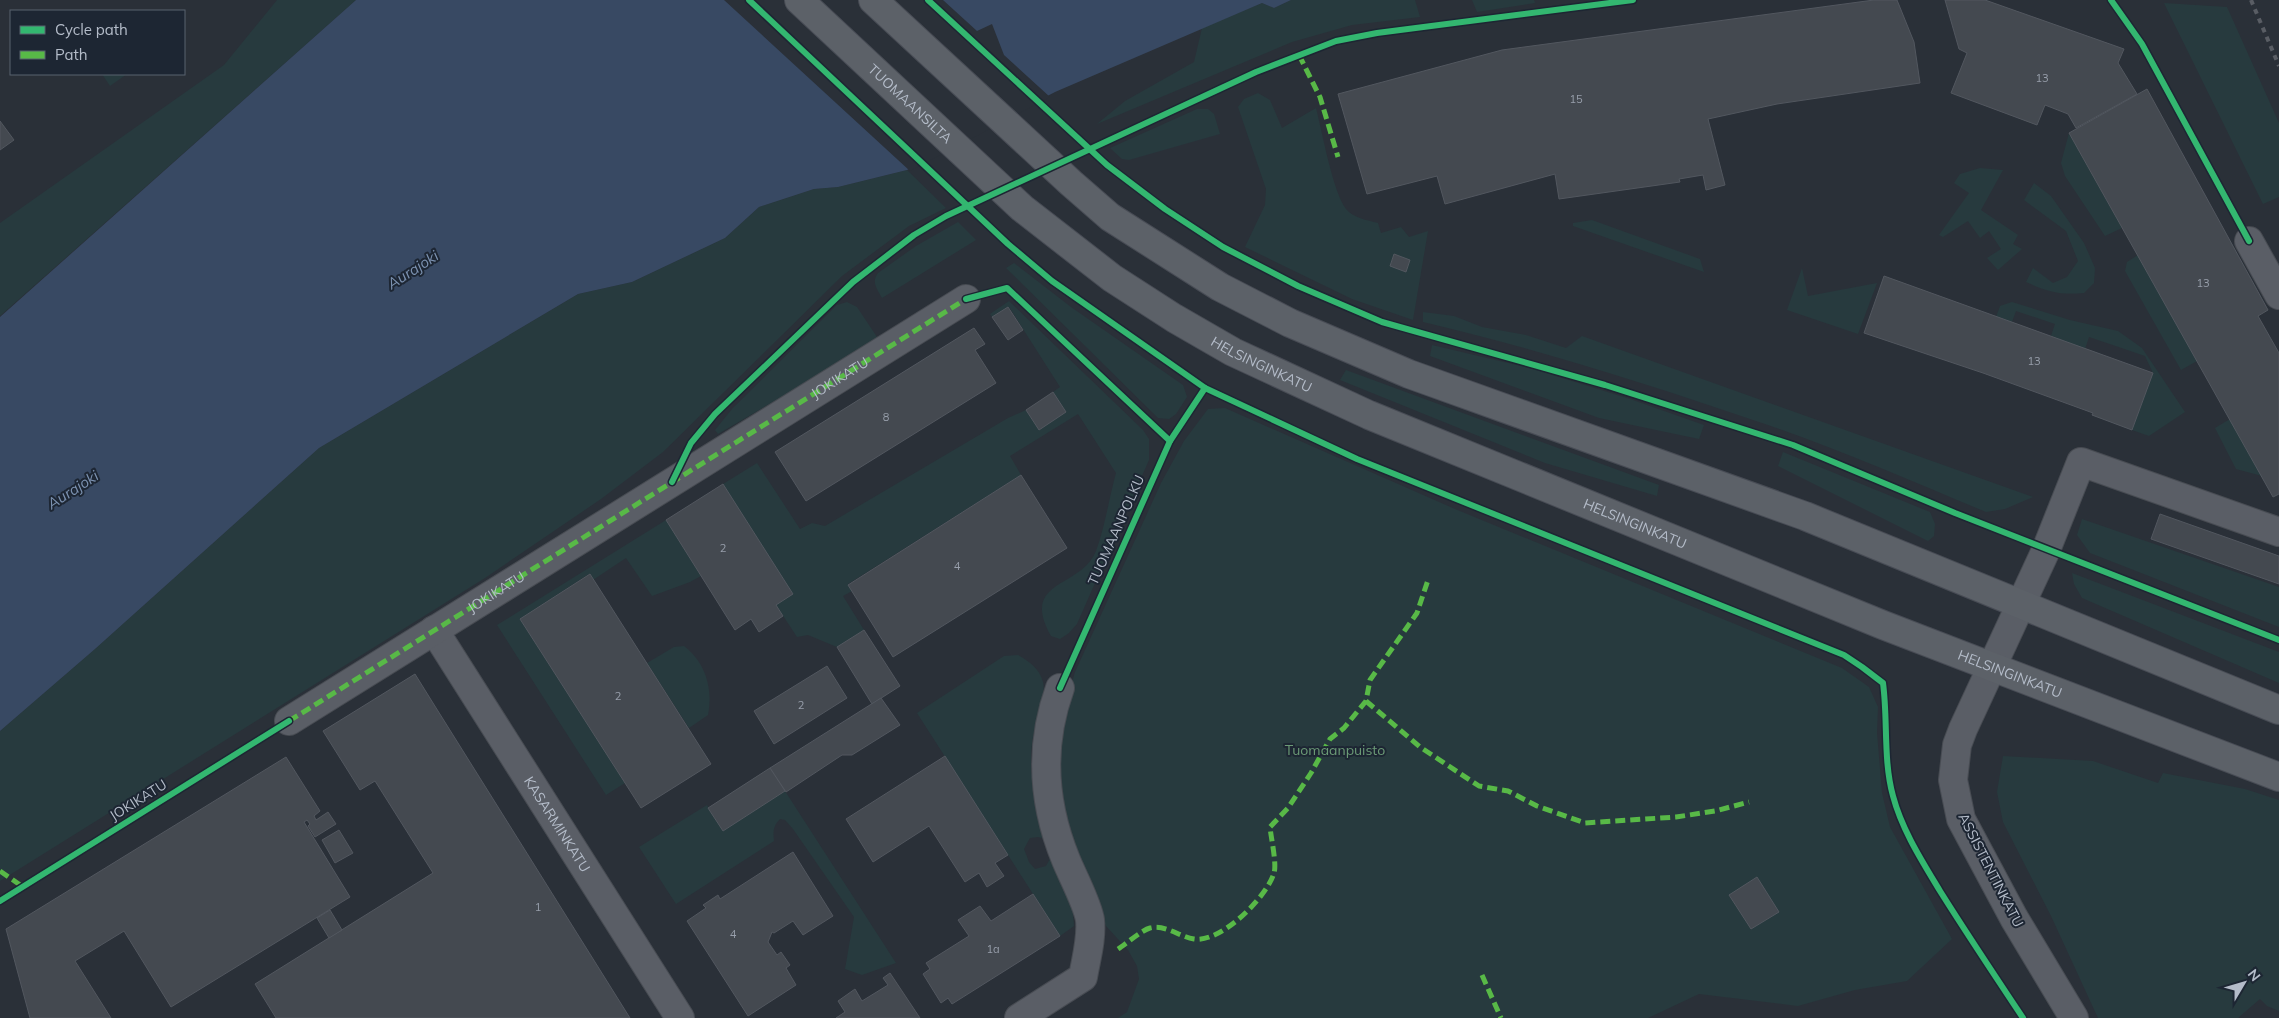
<svg xmlns="http://www.w3.org/2000/svg" width="2279" height="1018" font-family="Mulish,sans-serif">
<style>
.green{fill:#273a3e;fill-rule:evenodd}
.water{fill:#384963}
.pier{fill:#2a3038}
.building{fill:#444950;stroke:#52575f}
.lines{fill:none;stroke-linecap:round;stroke-linejoin:round}
.minor-casing{stroke:#484c53;stroke-width:30}
.major-casing{stroke:#484c55;stroke-width:30}
.minor{stroke:#5a5e66;stroke-width:28}
.major{stroke:#5c6168;stroke-width:28}
.rail{stroke:#595d64;stroke-width:4;stroke-dasharray:5 5;stroke-linecap:butt}
.quiet{stroke:#58b947;stroke-width:5;stroke-dasharray:10 5;stroke-linecap:butt}
.cycleway-casing{stroke:#1d2633;stroke-width:9}
.cycleway{stroke:#33b770;stroke-width:6}
.labels{text-anchor:middle;stroke-width:4;stroke-linejoin:round;paint-order:stroke}
.number-label{font-size:11px;fill:#989fab}
.street-label{font-size:14px;fill:#b4bcc9;stroke:#1d2633}
.park-label{font-size:14px;fill:#6b9a76;stroke:#1d2633}
.water-label{font-size:15px;font-style:italic;fill:#7c92b1;stroke:#1d2633}
</style>
<rect width="100%" height="100%" fill="#2a3038"/>
<g class="green">
<path d="M277,0h79l-356,316v-93l224,-158z"/>
<path d="M1291,0h124l5,17 -68,8 -60,17 -195,82 28,-23 69,-39 8,-34 60,-25 12,5z"/>
<path d="M1472,0h62l1,3 -58,9z"/>
<path d="M2164,3l63,4 52,116v74l-16,7z"/>
<path d="M102,74h25l-17,12z"/>
<path d="M1258,93l12,7 12,28 34,-20c6,23 17,84 30,101 7,9 21,11 32,14l3,10 20,-6 8,10 19,-6 -15,89 -61,-21 -107,-52 20,-42 1,-16 -28,-82 6,-8z"/>
<path d="M1197,109h11l6,5 6,20 -91,26 -7,-1 -12,-11z"/>
<path d="M2069,133l53,95 -17,8 -40,-60 -4,-13z"/>
<path d="M1980,168l23,2 -22,40 37,25 -5,9 9,5 -24,21 -11,-12 14,-9 -12,-18 -9,7 -12,-17 -25,16 -4,-2 30,-42 -15,-10 6,-9z"/>
<path d="M907,170l39,38 -37,18 -67,50 -179,176 -62,47 -116,79 -485,303v-150l95,-82 224,-201 259,-154 54,-12 93,-44 34,-31 55,-18 24,-2z"/>
<path d="M2034,183l17,13 33,47 11,25 -1,15 -10,10c-24,2 -36,-1 -58,-11l7,-14 20,15 14,-6 11,-16 -12,-30 -42,-31z"/>
<path d="M1592,220l108,39 4,13 -131,-46v-3z"/>
<path d="M958,222l18,18 -94,58c-5,-9 -11,-16 -4,-25l38,-27z"/>
<path d="M2138,255l59,106 -16,9 -56,-99 2,-9z"/>
<path d="M1014,263l57,44 112,78 4,12 -11,17 -7,5 -11,-1 -152,-150z"/>
<path d="M1802,268l6,28 69,-13 -19,51 -71,-24z"/>
<path d="M1009,301l134,129 6,9v21l-72,164 -8,9 -9,6 -9,-3c-32,-57 30,-47 45,-85 9,-24 13,-53 20,-78l-38,-59 -68,42 11,19 -173,109 4,7 -9,5 21,34 -27,17 -29,-12 -11,2 -21,-32 -53,-121 34,-21 43,66 12,-6 13,3 183,-108 18,-8 13,20 27,-18 -13,-20 7,-5 -51,-80 -17,10 -2,-3z"/>
<path d="M847,302l10,5 22,33 -161,94 -3,-4 17,-21 105,-104z"/>
<path d="M2012,302l58,18 48,11 24,17 43,64 -36,24 -17,-6 21,-57 -8,-17 -56,-19 -4,12 -34,-13 4,-12 -39,-13 -4,11 -16,-5 4,-11z"/>
<path d="M1423,312l31,4 28,11 44,8 40,13 16,-12 451,161 -28,12 -19,3c-77,-32 -154,-66 -233,-92 -108,-37 -219,-72 -330,-98z"/>
<path d="M1432,345l101,24 97,30 74,26 -5,14 -100,-21 -169,-62z"/>
<path d="M1346,370l313,115 -2,11 -112,-33 -205,-83z"/>
<path d="M1225,408l230,101 387,159 27,19 9,20 -1,26 5,60 8,34 62,112 -45,42 -52,9 -57,16 -99,-12 -51,24h-530l9,-6 12,-33 -2,-13 -9,-16 -22,-24 -15,-33 -27,-68 -7,-37 7,-78 11,-38 86,-189 23,-42 24,-32zM1729,895l49,17 -27,17z"/>
<path d="M2230,419l32,57 -26,-7 -21,-41z"/>
<path d="M1783,452l147,60 5,12 -1,12 -6,5 -150,-75z"/>
<path d="M2082,519l197,68v40l-189,-74 -13,-18z"/>
<path d="M666,520l35,56 -11,6 -38,14 -26,-38 -33,22 -4,-6 -69,45 105,164 -19,12 -109,-170z"/>
<path d="M2072,573l207,79v31l-197,-85 -8,-14z"/>
<path d="M684,646c22,17 29,43 24,69l-19,13 -42,-65 27,-16z"/>
<path d="M1018,655c12,7 21,13 25,27 4,15 -9,45 -11,61 -4,32 6,65 14,96l-8,-2 -8,1 -6,11 5,13 6,7 11,-3 6,-11 20,47 2,24 -14,10 -143,-223 87,-57z"/>
<path d="M2003,756l90,5 65,22 5,-10 82,16 34,11v211l-12,-5 -7,-7 -22,19h-140l-47,-102 -48,-94 -6,-30z"/>
<path d="M785,791l111,172 -34,12 -17,-6 9,-52 -61,-88 -8,-9 -5,-1c-7,7 -7,13 -6,22l-98,63 -37,-57 68,-42 16,26z"/>
</g>
<path class="water" d="M356,0h935l-17,8 -12,-5 -207,89 -148,78 -69,17 -24,2 -55,18 -34,31 -93,44 -54,12 -259,154 -224,201 -95,82v-414z"/>
<path class="pier" d="M724,0h219l34,31 15,-7 12,31 46,42 -140,74z"/>
<g class="building">
<path d="M1874,0h23l17,42 6,41 -143,21 -69,15 17,66 -19,5 -3,-15 -24,4 1,3 -121,17 -4,-25 -110,30 -8,-28 -70,18 -29,-100 164,-44z"/>
<path d="M1945,0h40l139,49 -6,14 19,31 -61,34 -8,-14 -23,-9 -8,20 -86,-32 16,-40 -8,-4z"/>
<path d="M2147,89l121,221 -10,6 21,37v141l-6,3 -204,-364z"/>
<path d="M0,121l14,19 -14,10z"/>
<path d="M1394,254l16,6 -4,12 -16,-6z"/>
<path d="M1884,276l269,97 -21,57 -40,-15 1,-2 -110,-40 -119,-40z"/>
<path d="M1008,307l15,23 -15,10 -16,-23z"/>
<path d="M974,328l11,16 -10,6 21,33 -190,118 -31,-49z"/>
<path d="M1053,392l13,20 -27,18 -13,-20z"/>
<path d="M1021,475l46,73 -174,109 -45,-72z"/>
<path d="M723,484l70,110 -17,11 7,11 -24,16 -8,-13 -16,11 -69,-110z"/>
<path d="M2160,514l119,42v28l-128,-45z"/>
<path d="M590,574l121,190 -70,44 -121,-189z"/>
<path d="M864,630l36,56 -28,18 -35,-57z"/>
<path d="M827,666l20,32 -73,46 -20,-33z"/>
<path d="M415,674l18,29 197,315h-354l-21,-34 178,-111 -58,-92 -15,9 -37,-59z"/>
<path d="M881,698l19,27 -48,30h-10l-56,37 -16,-24z"/>
<path d="M945,756l63,99 -13,8 9,13 -17,11 -8,-14 -14,9 -36,-56 -56,36 -27,-43z"/>
<path d="M286,757l34,54 -6,5 2,4 12,-8 8,12 -21,13 -7,-11 2,-2 -3,-4 -3,2 46,75 -179,110 -47,-76 -49,30 36,57h-81l-24,-89z"/>
<path d="M770,768l15,23 -62,40 -15,-23z"/>
<path d="M339,830l14,23 -18,10 -13,-23z"/>
<path d="M793,852l40,64 -30,19 -10,-14 -19,12 -2,-1 -4,10 9,13 4,-3 9,13 -4,3 10,17 -48,31 -61,-95 19,-13 -3,-3 15,-10 2,4z"/>
<path d="M1757,877l22,35 -28,17 -22,-34z"/>
<path d="M1033,894l27,42 -108,68 -4,-6 -7,5 -18,-29 7,-5 -4,-6 43,-27 -11,-16 22,-14 11,15z"/>
<path d="M330,910l12,20 -13,8 -12,-20z"/>
<path d="M890,973l30,45h-84l9,-6 -7,-11 17,-12 7,12 26,-16 -5,-7z"/>
</g>
<g class="lines">
<defs>
<g id="minor">
<path d="M2249,241l30,54"/>
<path id="s1" d="M434,630l246,388"/>
<path d="M289,721l677,-422"/>
<path d="M1019,1018l64,-41c3,-18 9,-38 7,-57 -2,-15 -18,-45 -24,-60 -23,-56 -27,-114 -6,-172"/>
<path d="M2074,1018l-60,-100 -53,-99 -8,-39 4,-35 6,-16 83,-179 35,-88 198,70"/>
</g>
<g id="major">
<path id="s2" d="M799,0l223,208 90,70 62,40 59,34 136,63 514,210 396,152"/>
<path d="M873,0l198,183 39,34 110,70 70,36 119,51 396,142 474,194"/>
</g>
</defs>
<use href="#minor" class="minor-casing"/>
<use href="#major" class="major-casing"/>
<use href="#minor" class="minor"/>
<use href="#major" class="major"/>
<path class="rail" d="M2251,0l28,66"/>
<g class="quiet">
<path d="M1299,55l21,42 18,60"/>
<path d="M1366,701l54,46 59,39 29,5 29,15 48,17 91,-6 39,-6 34,-9"/>
<path id="s3" d="M289,721l677,-422"/>
<path d="M0,871l23,16"/>
<path d="M1118,949c8,-5 24,-19 32,-21 15,-4 30,9 44,11 27,4 73,-42 80,-66 3,-9 -3,-35 -4,-46l18,-19 23,-35 19,-34 14,-11 22,-27 4,-21 47,-67 11,-33"/>
<path d="M1482,975l19,43"/>
</g>
<defs>
<g id="cycleway">
<path d="M749,0l259,244 44,37 153,107 152,71 487,196 18,12 21,16c5,37 0,77 10,113 9,34 29,65 47,95 27,43 55,85 83,127"/>
<path d="M928,0l179,165 58,44 58,38 75,39 84,36 223,63 188,60 162,68 324,127"/>
<path d="M2111,0l31,44 107,197"/>
<path d="M966,299l41,-11 163,153"/>
<path d="M672,482l19,-39 24,-29 138,-132 61,-47 32,-19 310,-144 80,-31 41,-8 256,-33"/>
<path d="M1060,688l110,-247 35,-53"/>
<path d="M0,901l289,-180"/>
</g>
</defs>
<use href="#cycleway" class="cycleway-casing"/>
<use href="#cycleway" class="cycleway"/>
</g>
<g class="labels">
<g class="number-label">
<text x="2042" y="82">13</text>
<text x="1576" y="103">15</text>
<text x="2203" y="287">13</text>
<text x="2034" y="365">13</text>
<text x="886" y="421">8</text>
<text x="723" y="552">2</text>
<text x="957" y="570">4</text>
<text x="618" y="700">2</text>
<text x="801" y="709">2</text>
<text x="538" y="911">1</text>
<text x="733" y="938">4</text>
<text x="993" y="953">1a</text>
</g>
<g class="street-label">
<text dy="5" stroke="none"><textPath href="#s2" startOffset="152">TUOMAANSILTA</textPath></text>
<text dy="5" stroke="none"><textPath href="#s2" startOffset="592">HELSINGINKATU</textPath></text>
<text dy="5" stroke="none"><textPath href="#s3" startOffset="649">JOKIKATU</textPath></text>
<text dy="5" stroke="none"><textPath href="#s2" startOffset="998">HELSINGINKATU</textPath></text>
<text transform="translate(1116 530) rotate(-66)" y="5">TUOMAANPOLKU</text>
<text dy="5" stroke="none"><textPath href="#s3" startOffset="244">JOKIKATU</textPath></text>
<text dy="5" stroke="none"><textPath href="#s2" startOffset="1402">HELSINGINKATU</textPath></text>
<text transform="translate(138 800) rotate(-32)" y="5">JOKIKATU</text>
<text dy="5" stroke="none"><textPath href="#s1" startOffset="230">KASARMINKATU</textPath></text>
<text transform="translate(1991 870) rotate(63)" y="5">ASSISTENTINKATU</text>
</g>
<g class="park-label">
<text x="1335" y="755">Tuomaanpuisto</text>
</g>
<g class="water-label">
<text transform="translate(413 270) rotate(-33)" y="5">Aurajoki</text>
<text transform="translate(73 490) rotate(-33)" y="5">Aurajoki</text>
</g>
</g>
<rect x="10" y="10" width="175" height="65" fill="#1d2633" stroke="#59626f"/>
<rect x="20" y="26" width="25" height="8" fill="#33b770" stroke="#59626f"/>
<text x="55" y="35" font-size="15" fill="#b4bcc9">Cycle path</text>
<rect x="20" y="51" width="25" height="8" fill="#58b947" stroke="#59626f"/>
<text x="55" y="60" font-size="15" fill="#b4bcc9">Path</text>
<g transform="translate(2244 983) rotate(52)" stroke="#1d2633" stroke-width="4" paint-order="stroke">
<path d="M0-4L9 19L0 12L-9 19Z" fill="#b4bcc9"/>
<text y="-8" font-size="14" font-weight="bold" text-anchor="middle" fill="#b4bcc9">N</text>
</g>
</svg>
